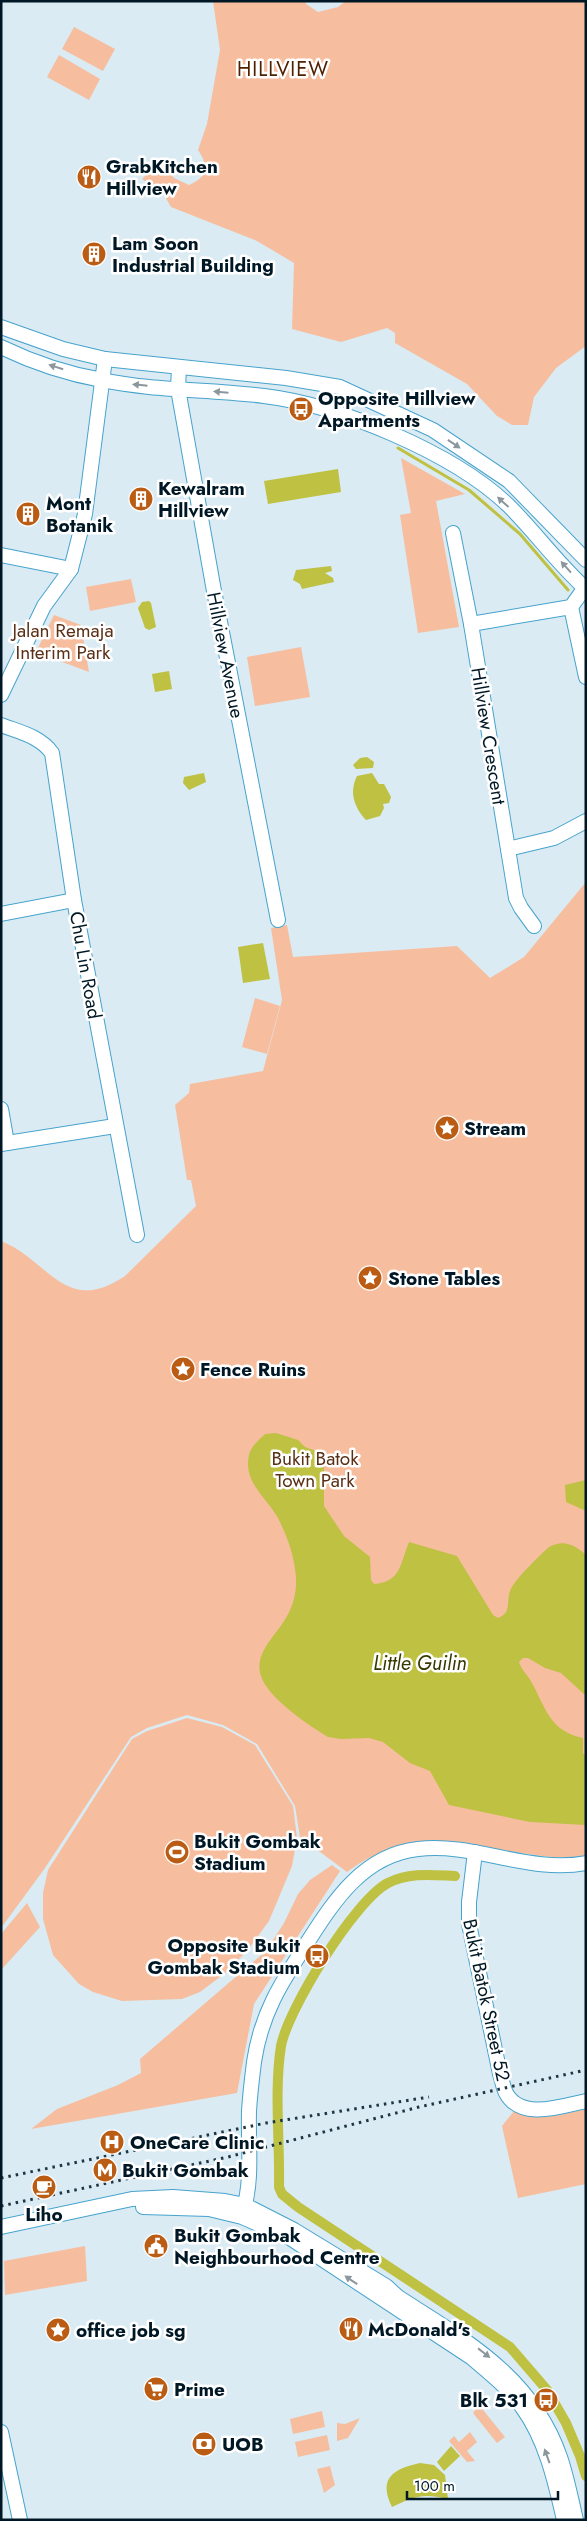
<svg xmlns="http://www.w3.org/2000/svg" width="587" height="2521" font-family="Jost,sans-serif">
<style>
.green{fill:#f6be9f}
.water{fill:#bec142}
.lines{fill:none;stroke-linecap:round;stroke-linejoin:round}
.stream{stroke:#bec142;stroke-width:3}
.canal{stroke:#bec142;stroke-width:10}
.minor-casing{stroke:#46a3cd;stroke-width:16}
.minor{stroke:#fff;stroke-width:14}
.rail{stroke:#1e3542;stroke-width:3;stroke-dasharray:2.5 5;stroke-linecap:butt}
.oneway{fill:#8c979d}
.labels{text-anchor:middle;stroke-width:5;stroke-linejoin:round;paint-order:stroke}
.poi-label{font-size:19px;font-weight:bold;fill:#001825;stroke:#fff;text-anchor:start}
.park-label{font-size:19px;fill:#5a3017;stroke:#fff}
.street-label{font-size:19px;fill:#001825;stroke:#fff}
.neighbourhood-label{font-size:20px;letter-spacing:1px;fill:#4f2101;stroke:#fff}
.water-label{font-size:20px;font-style:italic;fill:#373801;stroke:#fff}
</style>
<rect width="100%" height="100%" fill="#daebf3"/>
<g class="green">
<path d="M213,1h92l1,3 12,8 20,-5 8,-6h240v345l-30,22 -22,29 -6,28h-16l-15,-9 -30,-32 -72,-41v-10l-8,-5 -46,14 -49,-13 2,-66 -37,-22 -86,-34 -8,-14 -21,-14 17,-17 15,16 15,7c19,-8 20,-19 9,-35l9,-26 13,-74z"/>
<path d="M74,27l41,22 -12,22 -41,-22z"/>
<path d="M59,55l41,24 -11,21 -42,-23z"/>
<path d="M401,458l64,36 -29,7 23,126 -41,6 -18,-118 11,-2z"/>
<path d="M131,579l5,23 -46,9 -4,-24z"/>
<path d="M54,615l27,10 8,47 -53,-20z"/>
<path d="M301,647l9,50 -55,9 -8,-49z"/>
<path d="M586,882v973c-22,5 -44,1 -65,-2 -66,-11 -116,-24 -174,19l-47,-35 -5,-31 -38,-62 -34,-19 -36,-10 -40,13 -16,9 -86,131 -44,60v-687c47,18 64,76 124,35l71,-70 -5,-26h-4l-12,-75 14,-12 1,-9 73,-13 19,-71 -11,-72 16,-3 6,32 164,-11 33,32 34,-21z"/>
<path d="M255,998l25,8 -13,48 -25,-7z"/>
<path d="M187,1718l35,9 33,18 38,61 4,32 -5,28 -23,55 -22,30 -23,23 -24,18 -18,7 -60,2 -29,-9 -14,-8 -26,-29 -10,-36v-26l5,-23 84,-131 15,-8z"/>
<path d="M332,1865l8,6 -86,133 -17,89 -206,36 26,-20 61,-24 23,-12 -1,-14 126,-108 18,-28 14,-29 12,-14z"/>
<path d="M27,1903l13,24 -39,43v-36z"/>
<path d="M586,2109v75l-68,14 -16,-72 12,-15c25,11 46,4 72,-2z"/>
<path d="M85,2246l2,35 -82,14 -1,-34z"/>
<path d="M479,2405l26,32 -8,6 -24,-30z"/>
<path d="M322,2411l3,16 -32,7 -3,-15z"/>
<path d="M360,2418l-12,20 -11,3v-18l8,1z"/>
<path d="M470,2432l7,10 -10,9 8,10 -8,1 -18,-21 5,-5 5,6z"/>
<path d="M327,2435l3,15 -32,7 -3,-15z"/>
<path d="M330,2466l5,19 -11,8 -7,-24z"/>
</g>
<g class="water">
<path d="M338,469l3,23 -73,12 -4,-23z"/>
<path d="M331,566l1,5 -7,2 8,5 1,4 -32,7 -2,-5 -7,-4 3,-10z"/>
<path d="M149,601l2,2 5,24 -7,3 -4,-2 -7,-20 4,-6z"/>
<path d="M169,671l3,18 -17,3 -3,-18z"/>
<path d="M367,757l7,5 -1,6 -17,1 -3,-4 7,-7z"/>
<path d="M204,773l2,9 -17,8 -6,-7 1,-6z"/>
<path d="M372,773l7,11h5l7,13 -2,6 -6,1 1,4 -4,8 -14,4c-12,-13 -17,-28 -9,-44z"/>
<path d="M263,943l7,36 -27,4 -5,-36z"/>
<path d="M276,1433l22,7 7,7 16,6 3,5v48l20,30 26,21 1,23 3,4c27,-2 26,-20 35,-42l48,14 36,59 5,3c14,-5 8,-16 12,-27 4,-11 30,-36 39,-44 15,-8 26,-2 37,8v141l-25,-23 -16,-5 -17,-10h-5l-4,4c3,9 9,13 13,21 14,26 18,48 51,55v15l3,4v68l-56,-3 -81,-17 -19,-34 -20,-8 -27,-21 -14,-4 -28,1 -13,-2c-20,-12 -60,-39 -67,-61 -8,-23 16,-41 26,-60 8,-14 11,-31 8,-47 -2,-17 -9,-35 -17,-51 -12,-21 -35,-36 -29,-63 2,-9 10,-15 16,-21z"/>
<path d="M586,1480v31l-20,-9 -1,-17z"/>
<path d="M451,2446l9,10 -16,15 -7,-9z"/>
<path d="M420,2463l14,2 11,10 3,24c-25,-6 -33,-3 -56,8 -14,-29 1,-38 28,-44z"/>
</g>
<g class="lines">
<path class="stream" d="M398,448l71,42 51,44 48,56"/>
<path class="canal" d="M455,1876c-22,-1 -46,-4 -67,7 -33,17 -100,126 -107,163 -7,45 -1,96 -2,141l3,7 16,13 212,140 37,43 19,33 14,33 6,20"/>
<defs>
<g id="minor">
<path d="M1,327l62,22 42,10 181,19 54,9 93,43 76,51 77,79"/>
<path d="M1,347c31,15 67,27 101,33 52,11 108,9 162,16 75,9 190,57 245,110 27,27 49,58 77,83"/>
<path d="M179,367l-1,22 36,202 64,329"/>
<path d="M453,533l18,91 45,274 5,10 13,18"/>
<path d="M1,555l70,14"/>
<path d="M571,607l15,70"/>
<path d="M471,624l100,-17 15,-21"/>
<path d="M1,695l43,-89 27,-37 14,-55 20,-155"/>
<path d="M1,725c18,7 39,11 51,28l22,147 63,335"/>
<path d="M508,849l46,-11 32,-17"/>
<path d="M1,914l73,-14"/>
<path d="M1,1109l6,34"/>
<path d="M1,1144l114,-18"/>
<path d="M475,1852l-6,50v22l31,150c2,6 3,13 6,19 15,28 56,13 80,8"/>
<path d="M143,2207l66,2 33,8 48,21 182,120c17,15 37,30 50,49 24,33 33,74 42,113"/>
<path d="M243,2212c10,-33 5,-66 6,-101 1,-16 3,-33 5,-49 7,-48 27,-79 53,-119 27,-42 56,-88 111,-94 56,-7 111,25 168,14"/>
<path d="M1,2227l131,-28 41,-2 52,4 20,4 49,25 92,56 12,11c67,43 134,79 162,160 7,20 11,42 16,63"/>
<path d="M1,2432l19,88"/>
</g>
</defs>
<use href="#minor" class="minor-casing"/>
<use href="#minor" class="minor"/>
<g class="rail">
<path d="M1,2178l265,-55 163,-26"/>
<path d="M1,2206l227,-49 191,-50 167,-37"/>
</g>
</g>
<defs><path id="oneway-solid" d="M-6-.8H1V-3.2L6.5 0L1 3.2V.8H-6Z" transform="scale(1.25)"/></defs>
<g class="oneway">
<use href="#oneway-solid" transform="translate(56 367) rotate(-163)"/>
<use href="#oneway-solid" transform="translate(140 385) rotate(-174)"/>
<use href="#oneway-solid" transform="translate(221 392) rotate(-175)"/>
<use href="#oneway-solid" transform="translate(454 444) rotate(34)"/>
<use href="#oneway-solid" transform="translate(503 502) rotate(-138)"/>
<use href="#oneway-solid" transform="translate(566 567) rotate(-132)"/>
<use href="#oneway-solid" transform="translate(351 2280) rotate(-146)"/>
<use href="#oneway-solid" transform="translate(484 2353) rotate(38)"/>
<use href="#oneway-solid" transform="translate(547 2456) rotate(-110)"/>
</g>
<defs>
<symbol id="restaurant-disc" viewBox="-11 -11 22 22"><circle r="9.5" fill="#bb5c14" stroke="#fff"/><path d="M-5-6h1v4h1v-4h1v4h1v-4h1v5L-1.5 .5V6h-2V.5L-5-1ZM5-6V6H3V1.5H1.5Q1.5-4 5-6Z" fill="#fff"/></symbol>
<symbol id="building-disc" viewBox="-11 -11 22 22"><circle r="9.5" fill="#bb5c14" stroke="#fff"/><path d="M-4-6H4V6H1V3H-1V6H-4ZM-2.5-4.3h1.7v1.8h-1.7ZM.8-4.3h1.7v1.8H.8ZM-2.5-1h1.7V.8h-1.7ZM.8-1h1.7V.8H.8Z" fill="#fff"/></symbol>
<symbol id="bus-disc" viewBox="-11 -11 22 22"><circle r="9.5" fill="#bb5c14" stroke="#fff"/><path d="M-5-6H5V4H4V6H2V4H-2V6H-4V4H-5ZM-3.5-4V0h7V-4ZM-3.5 1.2v1.5H-2V1.2ZM2 1.2v1.5H3.5V1.2Z" fill="#fff"/></symbol>
<symbol id="sight-disc" viewBox="-11 -11 22 22"><circle r="9.5" fill="#bb5c14" stroke="#fff"/><path d="M0-6L1.8-2.2L6-1.7L2.9 1.2L3.7 5.4L0 3.3L-3.7 5.4L-2.9 1.2L-6-1.7L-1.8-2.2Z" fill="#fff"/></symbol>
<symbol id="stadium-disc" viewBox="-11 -11 22 22"><circle r="9.5" fill="#bb5c14" stroke="#fff"/><path d="M0-5a6.5 5 0 1 0 0 10a6.5 5 0 1 0 0-10ZM-3.5-1.8h7v3.6h-7Z" fill="#fff"/></symbol>
<symbol id="hospital-disc" viewBox="-11 -11 22 22"><circle r="9.5" fill="#bb5c14" stroke="#fff"/><path d="M-5-5h3v3.5h4V-5h3V5h-3V1.5h-4V5h-3Z" fill="#fff"/></symbol>
<symbol id="metro-disc" viewBox="-11 -11 22 22"><circle r="9.5" fill="#bb5c14" stroke="#fff"/><path d="M-5.5 5V-5H-3L0 0L3-5H5.5V5H3V-.5L0 4L-3-.5V5Z" fill="#fff"/></symbol>
<symbol id="cafe-disc" viewBox="-11 -11 22 22"><circle r="9.5" fill="#bb5c14" stroke="#fff"/><path d="M-5.5-4.5H6V0H3Q3 3.5 0 3.5H-2.5Q-5.5 3.5-5.5 0ZM3-3.2v2h1.7v-2ZM-6 4.5H4V6H-6Z" fill="#fff"/></symbol>
<symbol id="civic-disc" viewBox="-11 -11 22 22"><circle r="9.5" fill="#bb5c14" stroke="#fff"/><path d="M-.6-6.5H3V-4.5H.6V-3L4-1V1h2V6H-6V1h2V-1L-.6-3ZM-1.2 2.5V6h2.4V2.5Z" fill="#fff"/></symbol>
<symbol id="supermarket-disc" viewBox="-11 -11 22 22"><circle r="9.5" fill="#bb5c14" stroke="#fff"/><path d="M-6-5.5h2.5l.6 2H6L4.5 2H-2.5L-4.4-4H-6ZM-1.5 3.2a1.3 1.3 0 1 0 .1 0ZM3 3.2a1.3 1.3 0 1 0 .1 0Z" fill="#fff"/></symbol>
<symbol id="bank-disc" viewBox="-11 -11 22 22"><circle r="9.5" fill="#bb5c14" stroke="#fff"/><path d="M-6-4H6V4H-6ZM0-2.3a2.3 2.3 0 1 0 0 4.6a2.3 2.3 0 1 0 0-4.6Z" fill="#fff"/></symbol>
</defs>
<g fill-rule="evenodd">
<use href="#restaurant-disc" x="75" y="163" width="28" height="28"/>
<use href="#building-disc" x="80" y="240" width="28" height="28"/>
<use href="#bus-disc" x="287" y="395" width="28" height="28"/>
<use href="#building-disc" x="127" y="485" width="28" height="28"/>
<use href="#building-disc" x="14" y="500" width="28" height="28"/>
<use href="#sight-disc" x="433" y="1114" width="28" height="28"/>
<use href="#sight-disc" x="356" y="1264" width="28" height="28"/>
<use href="#sight-disc" x="169" y="1355" width="28" height="28"/>
<use href="#stadium-disc" x="163" y="1838" width="28" height="28"/>
<use href="#bus-disc" x="303" y="1942" width="28" height="28"/>
<use href="#hospital-disc" x="98" y="2128" width="28" height="28"/>
<use href="#metro-disc" x="91" y="2156" width="28" height="28"/>
<use href="#cafe-disc" x="30" y="2173" width="28" height="28"/>
<use href="#civic-disc" x="142" y="2232" width="28" height="28"/>
<use href="#restaurant-disc" x="337" y="2315" width="28" height="28"/>
<use href="#sight-disc" x="44" y="2316" width="28" height="28"/>
<use href="#supermarket-disc" x="142" y="2375" width="28" height="28"/>
<use href="#bus-disc" x="532" y="2386" width="28" height="28"/>
<use href="#bank-disc" x="190" y="2430" width="28" height="28"/>
</g>
<g class="labels">
<g class="poi-label">
<text x="106" y="173">GrabKitchen<tspan x="106" dy="22">Hillview</tspan></text>
<text x="112" y="250">Lam Soon<tspan x="112" dy="22">Industrial Building</tspan></text>
<text x="318" y="405">Opposite Hillview<tspan x="318" dy="22">Apartments</tspan></text>
<text x="158" y="495">Kewalram<tspan x="158" dy="22">Hillview</tspan></text>
<text x="46" y="510">Mont<tspan x="46" dy="22">Botanik</tspan></text>
<text x="464" y="1135">Stream</text>
<text x="388" y="1285">Stone Tables</text>
<text x="200" y="1376">Fence Ruins</text>
<text x="194" y="1848">Bukit Gombak<tspan x="194" dy="22">Stadium</tspan></text>
<text x="300" y="1952" text-anchor="end">Opposite Bukit<tspan x="300" dy="22">Gombak Stadium</tspan></text>
<text x="130" y="2149">OneCare Clinic</text>
<text x="122" y="2177">Bukit Gombak</text>
<text x="44" y="2221" text-anchor="middle">Liho</text>
<text x="174" y="2242">Bukit Gombak<tspan x="174" dy="22">Neighbourhood Centre</tspan></text>
<text x="368" y="2336">McDonald's</text>
<text x="76" y="2337">office job sg</text>
<text x="174" y="2396">Prime</text>
<text x="528" y="2407" text-anchor="end">Blk 531</text>
<text x="222" y="2451">UOB</text>
</g>
<g class="park-label">
<text x="63" y="637">Jalan Remaja<tspan x="63" dy="22">Interim Park</tspan></text>
<text x="315" y="1465">Bukit Batok<tspan x="315" dy="22">Town Park</tspan></text>
</g>
<g class="street-label">
<text transform="translate(226 655) rotate(79)" y="7">Hillview Avenue</text>
<text transform="translate(489 736) rotate(81)" y="7">Hillview Crescent</text>
<text transform="translate(86 965) rotate(80)" y="7">Chu Lin Road</text>
<text transform="translate(487 2000) rotate(78)" y="7">Bukit Batok Street 52</text>
</g>
<g class="neighbourhood-label">
<text x="283" y="76">HILLVIEW</text>
</g>
<g class="water-label">
<text x="420" y="1670">Little Guilin</text>
</g>
</g>
<rect width="587" height="2521" fill="none" stroke="#001825" stroke-width="5"/>
<path d="M407 2491v8h151v-8" fill="none" stroke="#001825" stroke-width="2.5"/>
<text x="414" y="2491" font-size="15" fill="#001825" stroke="#ffffff" stroke-width="4" paint-order="stroke">100 m</text>
</svg>
